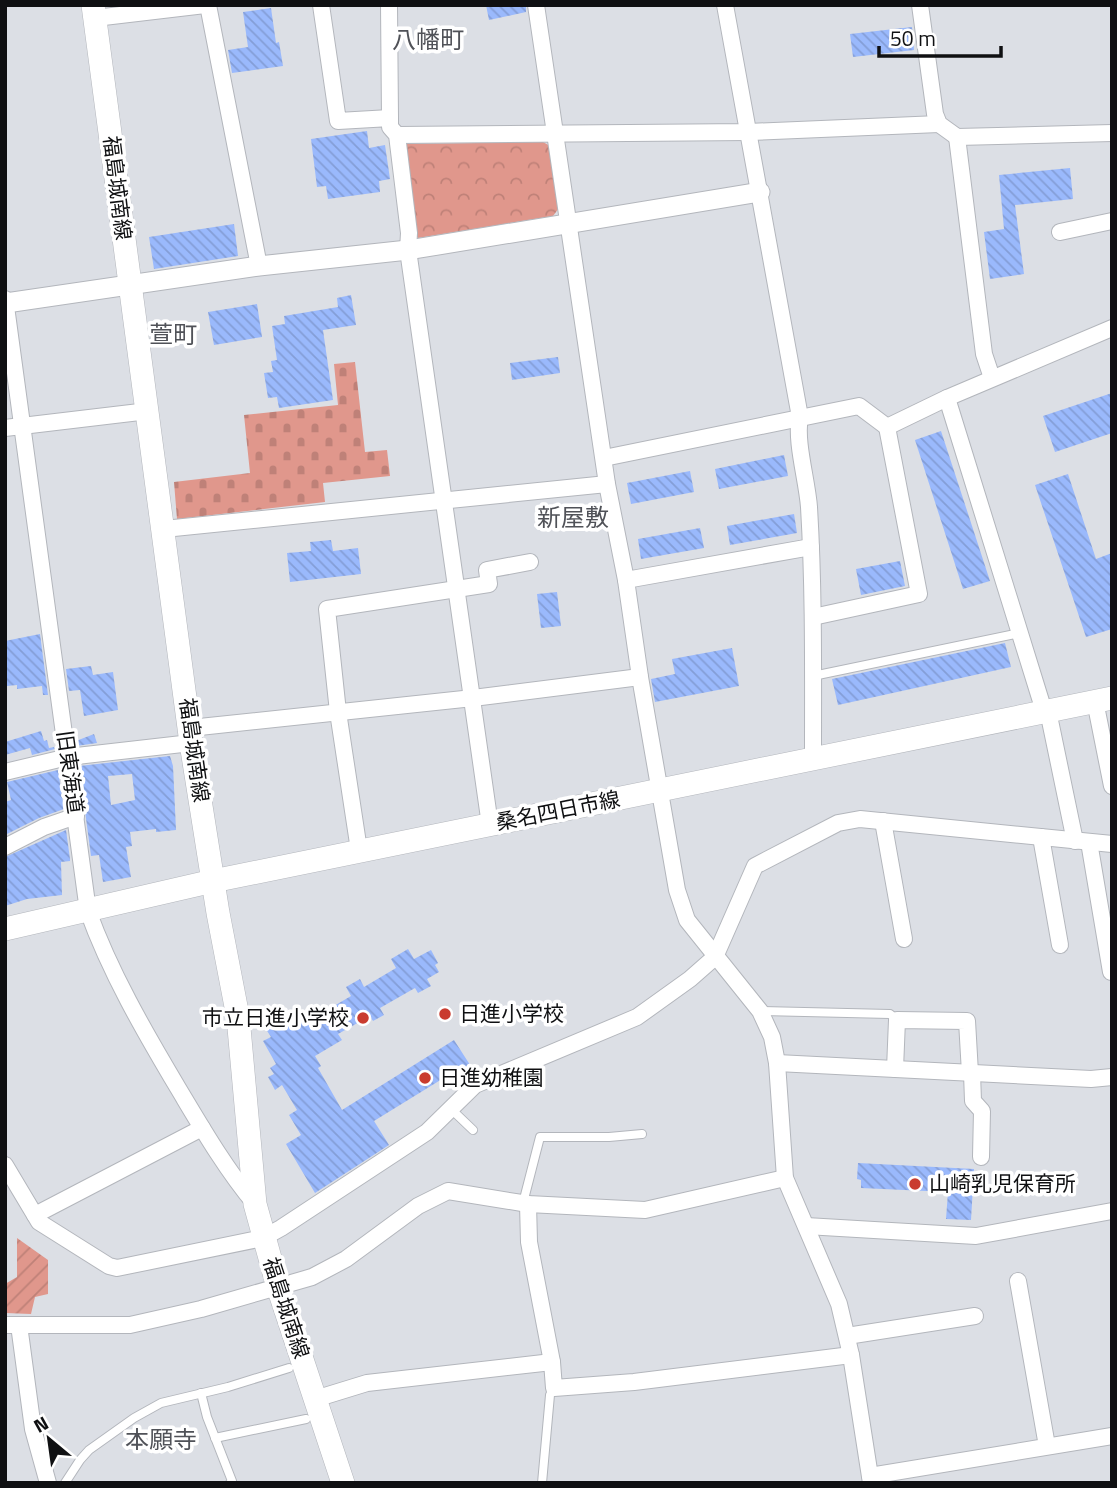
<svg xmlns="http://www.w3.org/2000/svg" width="1117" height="1488" font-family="'Titillium Web','Noto Sans JP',sans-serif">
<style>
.cemetery{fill:url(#cemetery-stones)}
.park{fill:url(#park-crowns)}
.garden{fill:url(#garden-furrows)}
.building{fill:url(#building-back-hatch);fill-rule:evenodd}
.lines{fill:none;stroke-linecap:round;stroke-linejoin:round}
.service-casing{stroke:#b3b6bc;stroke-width:10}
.minor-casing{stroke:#b3b6bc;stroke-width:18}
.tertiary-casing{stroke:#b3b6bc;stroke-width:21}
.secondary-casing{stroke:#b3b6bc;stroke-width:24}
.service{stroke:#fff;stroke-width:8}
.minor{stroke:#fff;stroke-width:16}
.tertiary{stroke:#fff;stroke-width:19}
.secondary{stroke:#fff;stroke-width:23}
.poi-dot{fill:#c93b2f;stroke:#fff;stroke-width:2.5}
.labels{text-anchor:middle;stroke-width:7;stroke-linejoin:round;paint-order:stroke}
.street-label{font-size:21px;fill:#0f1012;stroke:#fff}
.poi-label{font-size:21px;fill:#0f1012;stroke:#fff;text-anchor:start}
.quarter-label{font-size:24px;fill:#505258;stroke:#fff}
</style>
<defs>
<pattern id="cemetery-stones" width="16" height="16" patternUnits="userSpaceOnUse" patternTransform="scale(1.75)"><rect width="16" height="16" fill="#e0978c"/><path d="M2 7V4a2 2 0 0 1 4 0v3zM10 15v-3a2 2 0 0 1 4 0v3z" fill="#bf8178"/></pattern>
<pattern id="park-crowns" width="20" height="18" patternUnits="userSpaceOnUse" patternTransform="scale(1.75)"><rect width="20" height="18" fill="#e0978c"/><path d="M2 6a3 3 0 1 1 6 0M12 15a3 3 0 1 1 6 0" fill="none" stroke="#bf8178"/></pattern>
<pattern id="garden-furrows" width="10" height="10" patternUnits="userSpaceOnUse" patternTransform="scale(1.75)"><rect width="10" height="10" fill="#e0978c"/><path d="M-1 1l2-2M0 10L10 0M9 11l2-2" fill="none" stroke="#bf8178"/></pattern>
<pattern id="building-back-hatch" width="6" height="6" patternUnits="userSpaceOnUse" patternTransform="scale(1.75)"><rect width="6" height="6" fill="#9ab9fc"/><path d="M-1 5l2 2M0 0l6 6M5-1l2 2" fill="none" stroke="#849ed7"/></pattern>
</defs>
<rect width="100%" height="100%" fill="#dcdfe5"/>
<path class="cemetery" d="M355,362l10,90 22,-2 3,26 -67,7 2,19 -148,17 -3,-37 76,-9 -6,-58 94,-10 -4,-41z"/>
<path class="park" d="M543,142l7,4 9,62 -6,8 -135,22 -4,-5 -8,-89z"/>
<path class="garden" d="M17,1238l31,22v34l-13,3 -4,17 -26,-1v-29l12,-7z"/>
<g class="building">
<path d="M486,5h40v7l-37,8z"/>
<path d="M271,8l5,35 3,-1 4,24 -51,7 -4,-23 20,-3 -5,-35z"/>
<path d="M912,27l2,23 -61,7 -3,-23z"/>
<path d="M367,131l2,17 16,-3 5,34 -11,2 1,11 -52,7 -2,-13 -9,1 -6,-48z"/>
<path d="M1070,168l3,31 -58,6 9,69 -34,5 -6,-47 20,-3 -5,-54z"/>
<path d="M234,224l4,32 -84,13 -5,-32z"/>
<path d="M351,295l5,30 -33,5 10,70 -54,8 -2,-11 -9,1 -4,-25 9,-1 -2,-11 6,-1 -5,-34 13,-2 -1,-8 54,-9 -1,-9z"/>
<path d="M257,304l5,33 -48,8 -6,-33z"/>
<path d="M558,357l2,16 -48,7 -2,-17z"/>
<path d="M1112,393v40l-57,19 -12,-36z"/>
<path d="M941,431l49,150 -27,8 -48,-149z"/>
<path d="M784,455l4,21 -69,13 -4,-20z"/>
<path d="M690,471l4,21 -63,12 -4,-21z"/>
<path d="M1068,474l28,85 16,-6v76l-26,8 -51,-152z"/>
<path d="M794,514l3,19 -67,12 -3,-19z"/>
<path d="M700,528l4,20 -63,11 -3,-20z"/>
<path d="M331,540l2,11 25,-3 3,26 -71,8 -3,-29 24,-2 -1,-9z"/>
<path d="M900,561l5,25 -44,9 -5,-26z"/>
<path d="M557,592l4,34 -20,2 -4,-34z"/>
<path d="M40,634l8,61h-5l-1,-9 -25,3v-4l-10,1 -2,-45z"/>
<path d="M1005,643l6,24 -173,38 -6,-26z"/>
<path d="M732,648l7,38 -84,16 -4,-23 24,-5 -3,-15z"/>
<path d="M91,666l2,9 20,-3 5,38 -34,6 -4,-26 -11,1 -3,-22z"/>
<path d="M41,731l3,10 3,-1 2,8 5,-1 1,2 -23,6 -2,-7 -25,7v-13z"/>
<path d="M94,734l3,9 -21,3v-5z"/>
<path d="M170,756l3,10 3,64 -20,2v-3l-26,3 2,14 -6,1 5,30 -28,5 -4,-27 -8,1 -12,-90zM132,774l3,26 -24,5 -3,-29z"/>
<path d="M58,770l6,39 -25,9 -34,17v-33l6,-2 -4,-18z"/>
<path d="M66,830l4,29v2l-9,1 1,33 -35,4 -22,7v-49z"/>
<path d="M408,949l6,10 17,-9 7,13 -3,2 4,7 -12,7 4,7 -13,7 -3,-5 -35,20 4,7 -11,6 -3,-5 -32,18 4,6 -27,16 6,10 -3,2 24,42 112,-70 18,28 -22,13 -3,-5 -73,45 15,24 -74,48 -29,-49 15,-9 -12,-20 8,-5 -15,-25 -7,5 -7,-13 6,-3 -4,-6 6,-4 -13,-23 8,-4 -7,-11 19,-11 5,8 30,-17 4,7 29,-17 -5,-9 14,-8 4,8 32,-19 -5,-9z"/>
<path d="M858,1163l116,6 -3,51 -25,-1 2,-27 -87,-4v-8l-4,-1z"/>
</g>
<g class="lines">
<defs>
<g id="service">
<path d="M813,676l207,-43"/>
<path d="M760,1011l130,3 7,6"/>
<path d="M451,1109l22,21"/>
<path d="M523,1203l17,-66h69l33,-3"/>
<path d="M201,1393l6,24 25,64 -2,2"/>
<path d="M215,1438l91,-19"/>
<path d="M65,1483l15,-23 9,-10 45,-32 27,-15 67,-16 61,-19"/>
<path d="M542,1483l8,-88 4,-7"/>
</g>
<g id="minor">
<path d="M208,5l51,261"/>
<path d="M321,5l17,116 52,-3v9l7,8 12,98 -1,17 82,575"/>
<path d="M389,5l1,113"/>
<path d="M536,5l71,479 19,96 14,97 37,213 10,30 73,91 12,26 5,26 8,115 54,126 12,51 20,128"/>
<path d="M725,5l75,412c-5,24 7,63 9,90 5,84 4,168 4,251"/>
<path d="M920,5l15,109 4,10 18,13 155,-4"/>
<path d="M95,18l110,-13"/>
<path d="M397,135l352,-3 190,-8"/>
<path d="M957,137l27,217 8,24"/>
<path d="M1060,232l52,-11"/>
<path d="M5,299l83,612c22,61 56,120 90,177 24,40 47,80 77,116"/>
<path d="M5,428l143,-17"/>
<path d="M604,458l255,-52 28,21"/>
<path d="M164,529l443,-45"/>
<path d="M626,580l185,-33"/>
<path d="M813,617l106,-23 -32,-167 60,-29"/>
<path d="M1095,701l17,85"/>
<path d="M1044,711l-97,-313 165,-70"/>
<path d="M1048,711l27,130"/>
<path d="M190,728l283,-30 167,-21"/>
<path d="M5,772l63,-15 123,-14"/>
<path d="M883,821l21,118"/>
<path d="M1041,837l19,108"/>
<path d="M1089,842l22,130"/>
<path d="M5,847l39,-20 32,-11"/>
<path d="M359,850l-21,-138 -11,-103 162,-25 -2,-14 43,-8"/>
<path d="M777,1063l314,16 21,-2"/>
<path d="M895,1069l2,-49 70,1 3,52"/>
<path d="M972,1073l1,28 9,10 -1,46"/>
<path d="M5,1165l34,57 70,44 8,2 146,-30 18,-10 146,-96 48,-47 162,-68 53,-38 25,-22 40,-91 83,-43 22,-4 252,25"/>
<path d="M528,1204l1,38 23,120 2,26 80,-6 217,-27"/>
<path d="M35,1215l167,-87"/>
<path d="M806,1226l170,10 136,-25"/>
<path d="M1018,1281l29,165"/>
<path d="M5,1325h125l71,-16 111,-32 34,-18 72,-53 30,-15 80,13 117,6 140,-32"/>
<path d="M19,1325l14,104 15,54"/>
<path d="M847,1336l128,-20"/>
<path d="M315,1399l52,-16 185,-21"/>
<path d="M870,1476l242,-40"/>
</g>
<path id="tertiary" d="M6,303l253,-37 149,-16 352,-58"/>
<g id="secondary">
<path d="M93,5l98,738 27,170 20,104 17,187 23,83 65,196"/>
<path d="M5,929l208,-48 899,-183"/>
</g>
</defs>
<use href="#service" class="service-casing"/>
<use href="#minor" class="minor-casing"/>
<use href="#tertiary" class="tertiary-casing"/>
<use href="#secondary" class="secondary-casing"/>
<use href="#service" class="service"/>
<use href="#minor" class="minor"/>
<use href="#tertiary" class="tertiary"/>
<use href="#secondary" class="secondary"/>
</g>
<g class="poi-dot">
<circle cx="445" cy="1014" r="7"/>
<circle cx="363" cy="1018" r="7"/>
<circle cx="425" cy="1078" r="7"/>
<circle cx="915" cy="1184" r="7"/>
</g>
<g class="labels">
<g class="street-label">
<text transform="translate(117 188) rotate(83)" y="7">福島城南線</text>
<text transform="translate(194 750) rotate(82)" y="7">福島城南線</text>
<text transform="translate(70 772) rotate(82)" y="7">旧東海道</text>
<text transform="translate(558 811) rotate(-11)" y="7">桑名四日市線</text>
<text transform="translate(286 1308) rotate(72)" y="7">福島城南線</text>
</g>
<g class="poi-label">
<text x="459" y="1021">日進小学校</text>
<text x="349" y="1025" text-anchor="end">市立日進小学校</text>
<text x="439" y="1085">日進幼稚園</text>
<text x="929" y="1191">山崎乳児保育所</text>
</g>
<g class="quarter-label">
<text x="428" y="48">八幡町</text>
<text x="173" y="343">萱町</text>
<text x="573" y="526">新屋敷</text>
<text x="161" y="1448">本願寺</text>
</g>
</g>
<rect width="1117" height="1488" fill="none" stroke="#0f1012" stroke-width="14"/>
<g transform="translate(49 1439) rotate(331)" stroke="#ffffff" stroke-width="5" paint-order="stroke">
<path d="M0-5L12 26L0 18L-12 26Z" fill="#0f1012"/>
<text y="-10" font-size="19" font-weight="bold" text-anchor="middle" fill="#0f1012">N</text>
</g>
<path d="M879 46v10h122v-10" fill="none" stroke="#0f1012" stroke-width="3.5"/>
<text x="890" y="46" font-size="21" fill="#0f1012" stroke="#ffffff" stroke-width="5" paint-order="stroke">50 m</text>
</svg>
